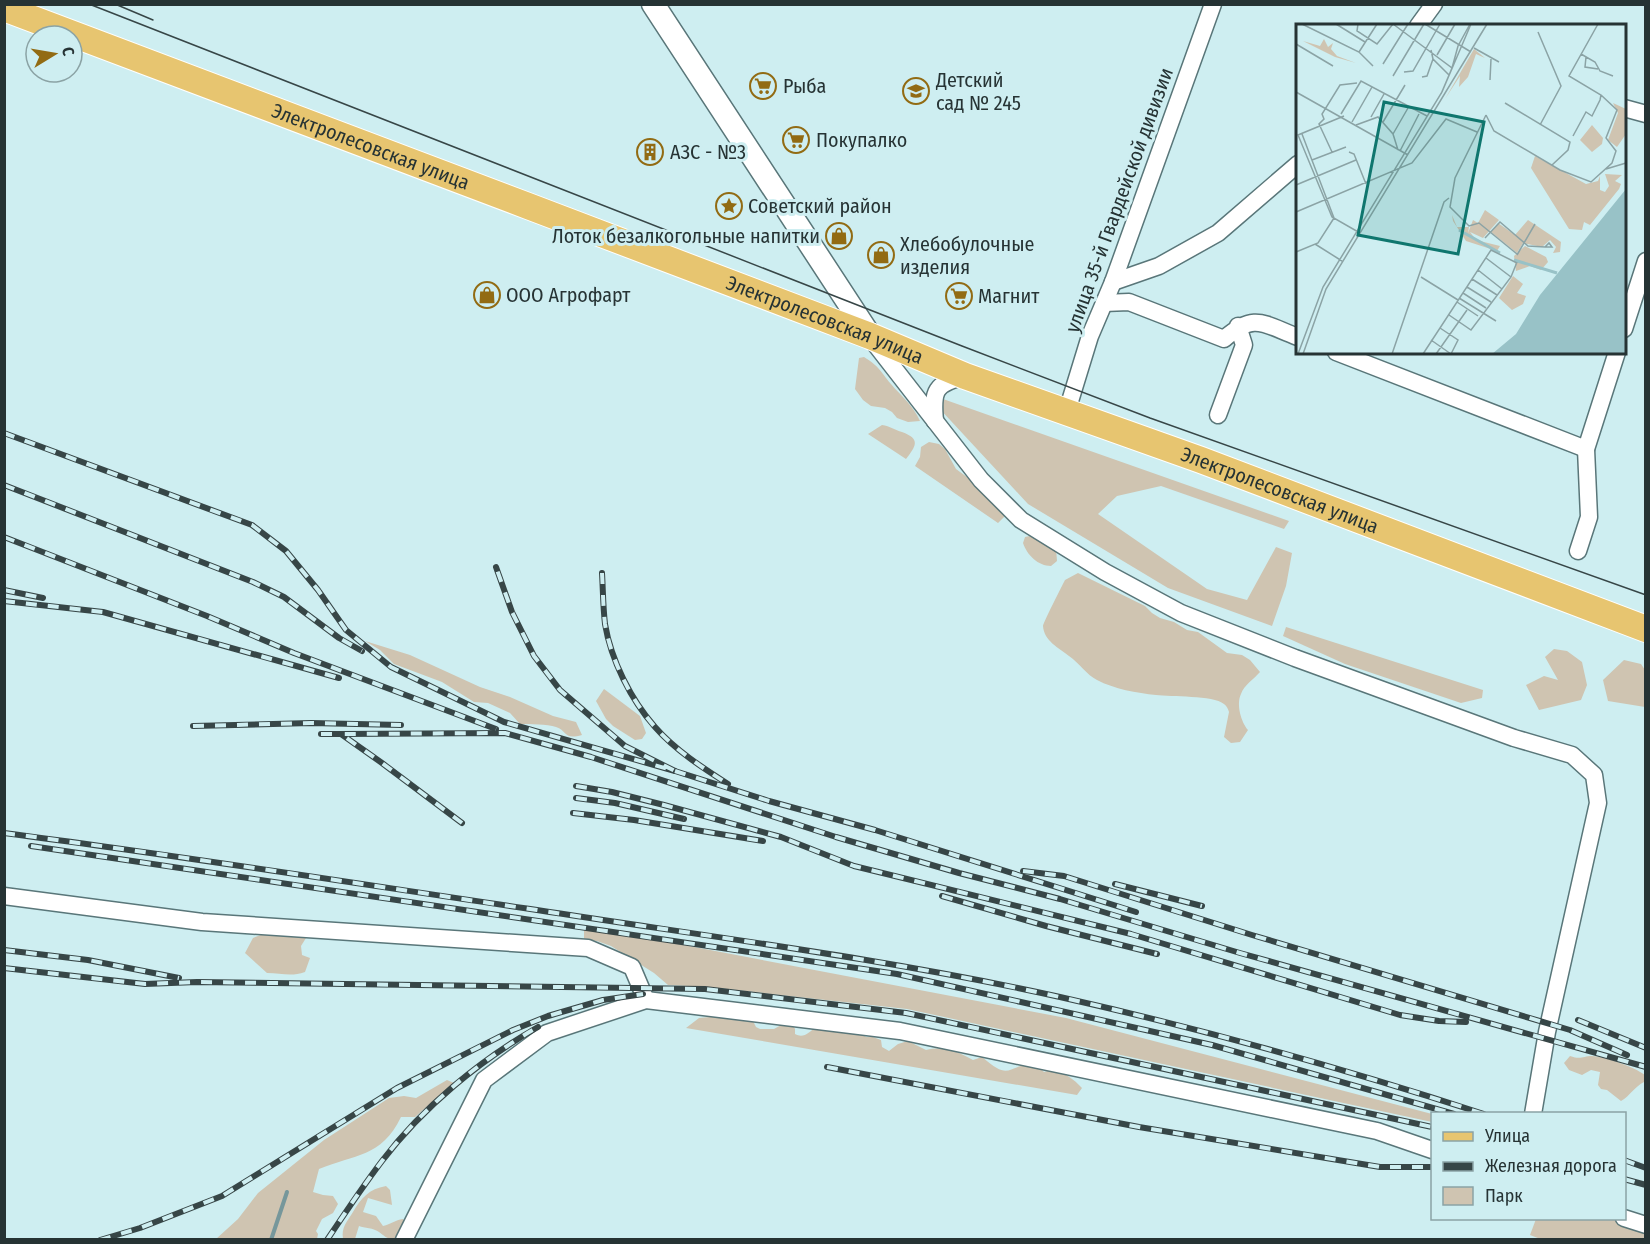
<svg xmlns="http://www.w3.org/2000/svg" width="1650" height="1244" font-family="'Fira Sans Condensed',sans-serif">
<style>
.green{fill:#cfc4b1}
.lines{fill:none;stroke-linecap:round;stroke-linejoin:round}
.stream{stroke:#76979b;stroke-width:4}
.street-casing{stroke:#597679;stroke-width:19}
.secondary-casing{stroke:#597679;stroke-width:25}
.primary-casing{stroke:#fff;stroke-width:28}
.street{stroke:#fff;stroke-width:16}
.secondary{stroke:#fff;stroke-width:22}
.primary{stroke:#e7c570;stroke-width:26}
.tram{stroke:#374647;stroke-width:1.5}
.rail-casing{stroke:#374647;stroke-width:6}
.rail{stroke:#ceeef1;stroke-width:4;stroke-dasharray:11;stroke-linecap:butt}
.labels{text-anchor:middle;stroke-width:6;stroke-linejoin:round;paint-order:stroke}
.poi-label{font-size:20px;fill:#263334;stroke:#ceeef1;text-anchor:start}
.street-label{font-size:20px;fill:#263334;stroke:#ceeef1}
.inset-river{fill:none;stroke:#98c2c7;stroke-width:3}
.inset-road{fill:none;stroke:#8ba3a5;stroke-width:1.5}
.view{fill:#0f766e;fill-opacity:0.15;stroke:#0f766e;stroke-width:3}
.inset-edge{fill:none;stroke:#263334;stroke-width:3}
</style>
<rect width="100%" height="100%" fill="#ceeef1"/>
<g class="green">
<path d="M864,357c15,9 16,14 27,27 10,12 22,21 29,37l-12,1 -11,-4 -5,-6 -7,-4 -14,-2 -8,-6 -8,-11 4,-31z"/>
<path d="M943,399l346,122 -5,8 -123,-43 -44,10 -19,18 109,75 40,11 29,-53 16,6 -6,33 -14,40 -104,-38 -140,-84 -90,-97z"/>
<path d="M882,425c8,1 13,5 20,7 19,7 14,14 4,27l-38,-25z"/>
<path d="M929,442l10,2 6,5 11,20 23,17 14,19 14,9 -9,9 -83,-57 5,-9 1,-10z"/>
<path d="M1030,536l7,1 19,12 1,12 -6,5c-13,0 -24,-11 -28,-23l2,-6z"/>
<path d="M1078,573l67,33 7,7 8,5 14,4 13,8 11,2 29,21 15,2 8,5 10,12c-6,7 -16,13 -19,22 -5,10 0,28 7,36l-8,12 -9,1 -7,-6 5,-25c-1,-3 -2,-6 -5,-8 -11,-9 -53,-7 -68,-9 -19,-2 -42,-6 -59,-15 -10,-5 -18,-17 -28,-24 -10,-8 -25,-15 -26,-30 0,-3 19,-40 22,-46z"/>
<path d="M1286,627l197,63 -1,8 -21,5 -116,-39 -62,-28z"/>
<path d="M365,641l45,14 70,32 30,10 43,19 23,6 6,13c-19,5 -14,-4 -26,-8 -9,-3 -26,-3 -36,-3l-10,-11 -22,-10 -14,-1 -32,-20 -48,-18 -14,-14z"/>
<path d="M1554,649l13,2 15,11 5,23 -6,15 -42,10 -13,-25 18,-9 14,4 -13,-23z"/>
<path d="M1624,660l17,4 4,6v37l-37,-6 -5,-21z"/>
<path d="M604,689l36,27 6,17 -4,6 -7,1 -22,-14 -7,-7 -10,-18z"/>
<path d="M584,926l482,92 366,96v8l-525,-113 -198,-22 -41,-2 -14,-12 -43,-27 -14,-5 -13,-1z"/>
<path d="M263,934c14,5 28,-2 43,4l-5,8 1,9 8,3 -5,14c-14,5 -24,1 -38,1l-22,-20 8,-15z"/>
<path d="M720,1016l32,3 4,8 4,2h14l9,-5 10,1 2,4v5c9,5 14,-2 21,-7l45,5 5,5h7l8,3 1,7 7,4 9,-7 10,-3 18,9c19,-4 30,1 47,10l9,-3c30,26 24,7 54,7l8,8c14,-5 29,6 38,16l-5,7 -391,-67 13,-10z"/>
<path d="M1570,1056c11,4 13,0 22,0 15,1 42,11 53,19v9l-1,-2c-10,5 -14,14 -23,19l-14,-11 -6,-1 -3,-4 2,-13 -9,-2 -9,5 -13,-5 -5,-7z"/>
<path d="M447,1080l7,3 -39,34h-14c-20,41 -46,37 -82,52l-6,23 10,3 10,1 5,8 -5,9 -11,6 -6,12 2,3 -1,5h-101l22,-20 20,-26 66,-53 65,-42 15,-2 12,2z"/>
<path d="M386,1186l4,4 2,15 -24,-7 -5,14 13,4 7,10c8,-2 12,-6 20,-7l3,4 -9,15c-9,3 -12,-2 -18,-6 -5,-4 -15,-4 -20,-6l-4,13h-12c-2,-12 4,-17 10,-27 8,-14 16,-23 33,-26z"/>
<path d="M1605,1218l14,2 26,12v8h-102l-13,-5 6,-16z"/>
</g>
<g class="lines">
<path class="stream" d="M271,1240l16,-48"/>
<defs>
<g id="street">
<path d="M1418,26l16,-22"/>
<path d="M1624,108l22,6"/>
<path d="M1113,282l46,-16 59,-33 80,-69"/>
<path d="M1104,303l25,-1 95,37c31,-27 39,-15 74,-2"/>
<path d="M1624,329l22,-68"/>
<path d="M872,340l109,140 40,40 84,52 76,41 114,45 219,80 58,17 22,20 4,28 -51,229 -14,82"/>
<path d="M1336,352l250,97"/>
<path d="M1067,411l23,-75 23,-54 100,-278"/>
<path d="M1218,415l26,-70 -6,-19"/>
<path d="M935,421c-3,-31 0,-37 30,-45"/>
<path d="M1578,551l11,-34 -3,-68 31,-97"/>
<path d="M4,896l198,26 386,26 44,19 14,33"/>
<path d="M1624,1218l22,7"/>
<path d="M404,1240l80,-160 63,-47 99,-33 254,31 477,100 55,19"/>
</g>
<path id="secondary" d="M653,4l217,332"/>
<g id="primary">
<path id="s1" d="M4,8l524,198 342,130 95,40 236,84 445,169"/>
</g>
</defs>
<use href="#street" class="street-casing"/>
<use href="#secondary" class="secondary-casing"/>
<use href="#primary" class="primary-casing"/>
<use href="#street" class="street"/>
<use href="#secondary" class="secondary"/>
<use href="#primary" class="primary"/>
<g class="tram">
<path d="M89,4l873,342 188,72 496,177"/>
<path d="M115,4l38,16"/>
</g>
<defs>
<g id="rail">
<path d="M4,433l248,92 34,26 32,39 28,40 45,37 113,55 171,49 -50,-25 -65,-56 -26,-34 -22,-44 -16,-45"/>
<path d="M4,485l249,97 31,15 55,41 23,13"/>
<path d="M4,537l203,79 87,37 202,76"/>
<path d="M602,573c1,17 1,34 3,51 6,36 26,76 50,103 20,23 48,41 73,57"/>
<path d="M4,590l39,8"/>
<path d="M4,601l99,11 236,66"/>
<path d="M193,726l118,-3 90,2"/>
<path d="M321,734h20"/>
<path d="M675,771l94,30 106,29 261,82"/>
<path d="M576,786l36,6 52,13 117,32 73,29 277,68 269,81 39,6 27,1"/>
<path d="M576,798l39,5 69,16"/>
<path d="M573,813l61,7 129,21"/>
<path d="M462,823l-80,-60 -41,-29 164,-1 86,24 245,80 123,36 101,26 180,54 406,114"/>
<path d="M4,833c178,23 356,51 533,77 175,27 351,49 523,87 143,32 285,72 424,117"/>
<path d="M31,846l866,128 315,71 242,69"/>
<path d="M1023,871l41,5 188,59 318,95 57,25"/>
<path d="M1115,884l87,22"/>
<path d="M942,896l104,30 111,28"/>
<path d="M4,950l84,10 91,18"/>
<path d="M4,968l141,16 52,-2 508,7 201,24 526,114"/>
<path d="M1578,1020l68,28"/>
<path d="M827,1067l312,60 241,40h52"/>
<path d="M1624,1160l22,8"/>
<path d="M1624,1179l22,6"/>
<path d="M100,1240l40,-12 82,-32 175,-108 116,-58 35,-14 55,-16 40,-6"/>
<path d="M327,1240c18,-27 36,-54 55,-79 41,-54 98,-101 156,-134"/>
</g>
</defs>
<use href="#rail" class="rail-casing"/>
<use href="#rail" class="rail"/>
</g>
<defs>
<symbol id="supermarket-ring" viewBox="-11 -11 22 22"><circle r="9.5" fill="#ceeef1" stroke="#926b13" stroke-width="1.5"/><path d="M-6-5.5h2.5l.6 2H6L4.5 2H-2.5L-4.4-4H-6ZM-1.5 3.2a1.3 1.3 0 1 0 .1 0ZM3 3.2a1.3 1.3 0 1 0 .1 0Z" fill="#926b13"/></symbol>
<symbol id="school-ring" viewBox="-11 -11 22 22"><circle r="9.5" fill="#ceeef1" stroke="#926b13" stroke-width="1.5"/><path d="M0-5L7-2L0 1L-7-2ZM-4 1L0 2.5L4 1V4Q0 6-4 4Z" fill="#926b13"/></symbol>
<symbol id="building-ring" viewBox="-11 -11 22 22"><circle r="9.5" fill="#ceeef1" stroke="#926b13" stroke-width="1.5"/><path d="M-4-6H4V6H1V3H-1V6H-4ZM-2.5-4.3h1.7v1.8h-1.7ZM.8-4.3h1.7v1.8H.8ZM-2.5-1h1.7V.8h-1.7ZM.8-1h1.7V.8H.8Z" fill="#926b13"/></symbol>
<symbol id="sight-ring" viewBox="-11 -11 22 22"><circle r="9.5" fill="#ceeef1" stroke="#926b13" stroke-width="1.5"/><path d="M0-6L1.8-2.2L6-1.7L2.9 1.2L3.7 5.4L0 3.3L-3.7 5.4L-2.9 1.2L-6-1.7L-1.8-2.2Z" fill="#926b13"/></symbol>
<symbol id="shop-ring" viewBox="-11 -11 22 22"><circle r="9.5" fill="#ceeef1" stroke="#926b13" stroke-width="1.5"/><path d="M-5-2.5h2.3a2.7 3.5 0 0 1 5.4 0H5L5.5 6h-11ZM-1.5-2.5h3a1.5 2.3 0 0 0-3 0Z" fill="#926b13"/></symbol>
</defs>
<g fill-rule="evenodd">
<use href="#supermarket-ring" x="748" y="71" width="30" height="30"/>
<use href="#school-ring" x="901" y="76" width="30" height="30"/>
<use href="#supermarket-ring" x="781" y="125" width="30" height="30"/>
<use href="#building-ring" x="635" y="137" width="30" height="30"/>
<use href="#sight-ring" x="714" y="191" width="30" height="30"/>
<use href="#shop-ring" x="824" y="221" width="30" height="30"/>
<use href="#shop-ring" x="866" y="240" width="30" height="30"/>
<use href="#shop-ring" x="472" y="280" width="30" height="30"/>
<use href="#supermarket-ring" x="944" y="281" width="30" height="30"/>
</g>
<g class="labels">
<g class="poi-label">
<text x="936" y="87">Детский<tspan x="936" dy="23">сад № 245</tspan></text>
<text x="783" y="93">Рыба</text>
<text x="816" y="147">Покупалко</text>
<text x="670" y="159">АЗС - №3</text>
<text x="748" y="213">Советский район</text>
<text x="820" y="243" text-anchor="end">Лоток безалкогольные напитки</text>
<text x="900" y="251">Хлебобулочные<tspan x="900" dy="23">изделия</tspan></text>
<text x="506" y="302">ООО Агрофарт</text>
<text x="978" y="303">Магнит</text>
</g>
<g class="street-label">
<text dy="7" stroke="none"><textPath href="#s1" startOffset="392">Электролесовская улица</textPath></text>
<text transform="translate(1119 200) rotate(-70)" y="7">улица 35-й Гвардейской дивизии</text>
<text dy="7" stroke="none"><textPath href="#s1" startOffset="878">Электролесовская улица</textPath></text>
<text dy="7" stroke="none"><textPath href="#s1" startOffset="1364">Электролесовская улица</textPath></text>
</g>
</g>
<g transform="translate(1296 24)">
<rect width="330" height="330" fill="#ceeef1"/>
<path d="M28,15l4,8 5,-4 -2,6 6,7 19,7 -21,-6 -32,-16 17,5zM178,25l11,9 -9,-4 -8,23 -9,10 1,-11 -15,23zM317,79l13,6v25l-9,13 -9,-7 10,-27zM296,101l11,13 -1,6 -10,8 -12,-12zM239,132l51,28 12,-3 2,-5v14l5,2 4,-6 -4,-12 17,1 -7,6 6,3 -2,5 -29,36 -6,-3 -2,8 -13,-1 -38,-61zM189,186l14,10 -16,18 -13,-6 6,8 24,6 -3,5 -31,-10 -13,-20 -1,-6 5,12h12l-1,6 5,-13 5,3zM232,196l33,22 -1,10 -7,1 3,-6 -6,-7 -8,7 -19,-4 -6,10 -26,-21 7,-9 17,12zM229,222l21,11 2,5 -7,8 -11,-4 -14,5 -2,-15zM217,252l10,8 -6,9 9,3 -3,8 -11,6 -13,-12z" fill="#cfc4b1"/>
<path d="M330,165v165h-134l24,-20 24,-39z" fill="#98c2c7"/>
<path class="inset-river" d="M163,206l41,23M218,236l43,13"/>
<path class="inset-road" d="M6,0l57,28 14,14M40,0l29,18M62,0l-1,7 20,13 16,-20M97,0l59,44 -11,26M129,0l46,28M242,8l23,54 -21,39M0,20l37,22M178,24l25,14M135,26l2,9 16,16M63,28l18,-28M285,30l14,8 5,9 13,5M141,31l18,-31M290,33l-1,10 13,2M87,40l25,-40M156,44l6,-22 12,-22M108,48l9,-1 27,-47M97,52l31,-52M126,53l5,-1 6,-17M194,56l1,-21M0,68l112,63M209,79l65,39 -2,8 -16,15M45,90l20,-33 66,35M190,91l8,16 66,39 31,12 21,-19 4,-12 -10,-13 11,-28 -16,-15M190,91l-31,63 -5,29 19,19 10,-3 38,31M48,92l-46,19 34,82 28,16M75,93l13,-23M56,98l20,-35M87,98l22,-37M60,101l22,-8 15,17 5,16M6,110l32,84M97,110l15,-26M277,112l13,-24 6,4 8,-16 1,-5 -32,-19 29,-52M104,127l19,-37M36,128l-13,-28 5,-5 -2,-5 18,-29 17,-2M53,128l5,2 12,30M16,136l34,-13M310,145l20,-6M0,161l60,-25M0,188l116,-49 34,-44 31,13M189,214l15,-16 28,24 17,1 4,-4 3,4h-7M19,220l27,17M0,228l22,-9 16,-25M221,231l18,-31M190,234l25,19M182,246l24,19M125,253l37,23M176,255l25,16M171,263l24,15M167,269l23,15M163,274l37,23M161,278l21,14M153,291l22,15 40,-53 6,-15M144,304l18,12 -7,14M135,316l20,14M2,330l25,-67 119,-195 29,-68M7,330l23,-65 161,-265M96,330l52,-152 5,-4M127,330l68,-104 26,13M140,330l31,-44"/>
<path class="view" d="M88,78l100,20 -26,132 -100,-19z"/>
<rect width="330" height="330" class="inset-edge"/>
</g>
<rect width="1650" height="1244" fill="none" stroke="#263334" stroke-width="12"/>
<rect x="1431" y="1112" width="195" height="108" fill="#ceeef1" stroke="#8ba3a5" stroke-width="1.5"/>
<rect x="1443" y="1132" width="30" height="9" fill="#e7c570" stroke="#8ba3a5" stroke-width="1.5"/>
<text x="1485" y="1142" font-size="18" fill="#263334">Улица</text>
<rect x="1443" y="1162" width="30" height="9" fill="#374647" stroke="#8ba3a5" stroke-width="1.5"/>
<text x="1485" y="1172" font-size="18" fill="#263334">Железная дорога</text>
<rect x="1443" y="1187" width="30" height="18" fill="#cfc4b1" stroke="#8ba3a5" stroke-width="1.5"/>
<text x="1485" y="1202" font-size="18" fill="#263334">Парк</text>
<g transform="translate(54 54) rotate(79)"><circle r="28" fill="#ceeef1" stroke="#8ba3a5" stroke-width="1.5"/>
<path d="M0-4.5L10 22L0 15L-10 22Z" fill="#926b13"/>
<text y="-9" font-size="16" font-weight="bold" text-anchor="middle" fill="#263334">С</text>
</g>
</svg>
